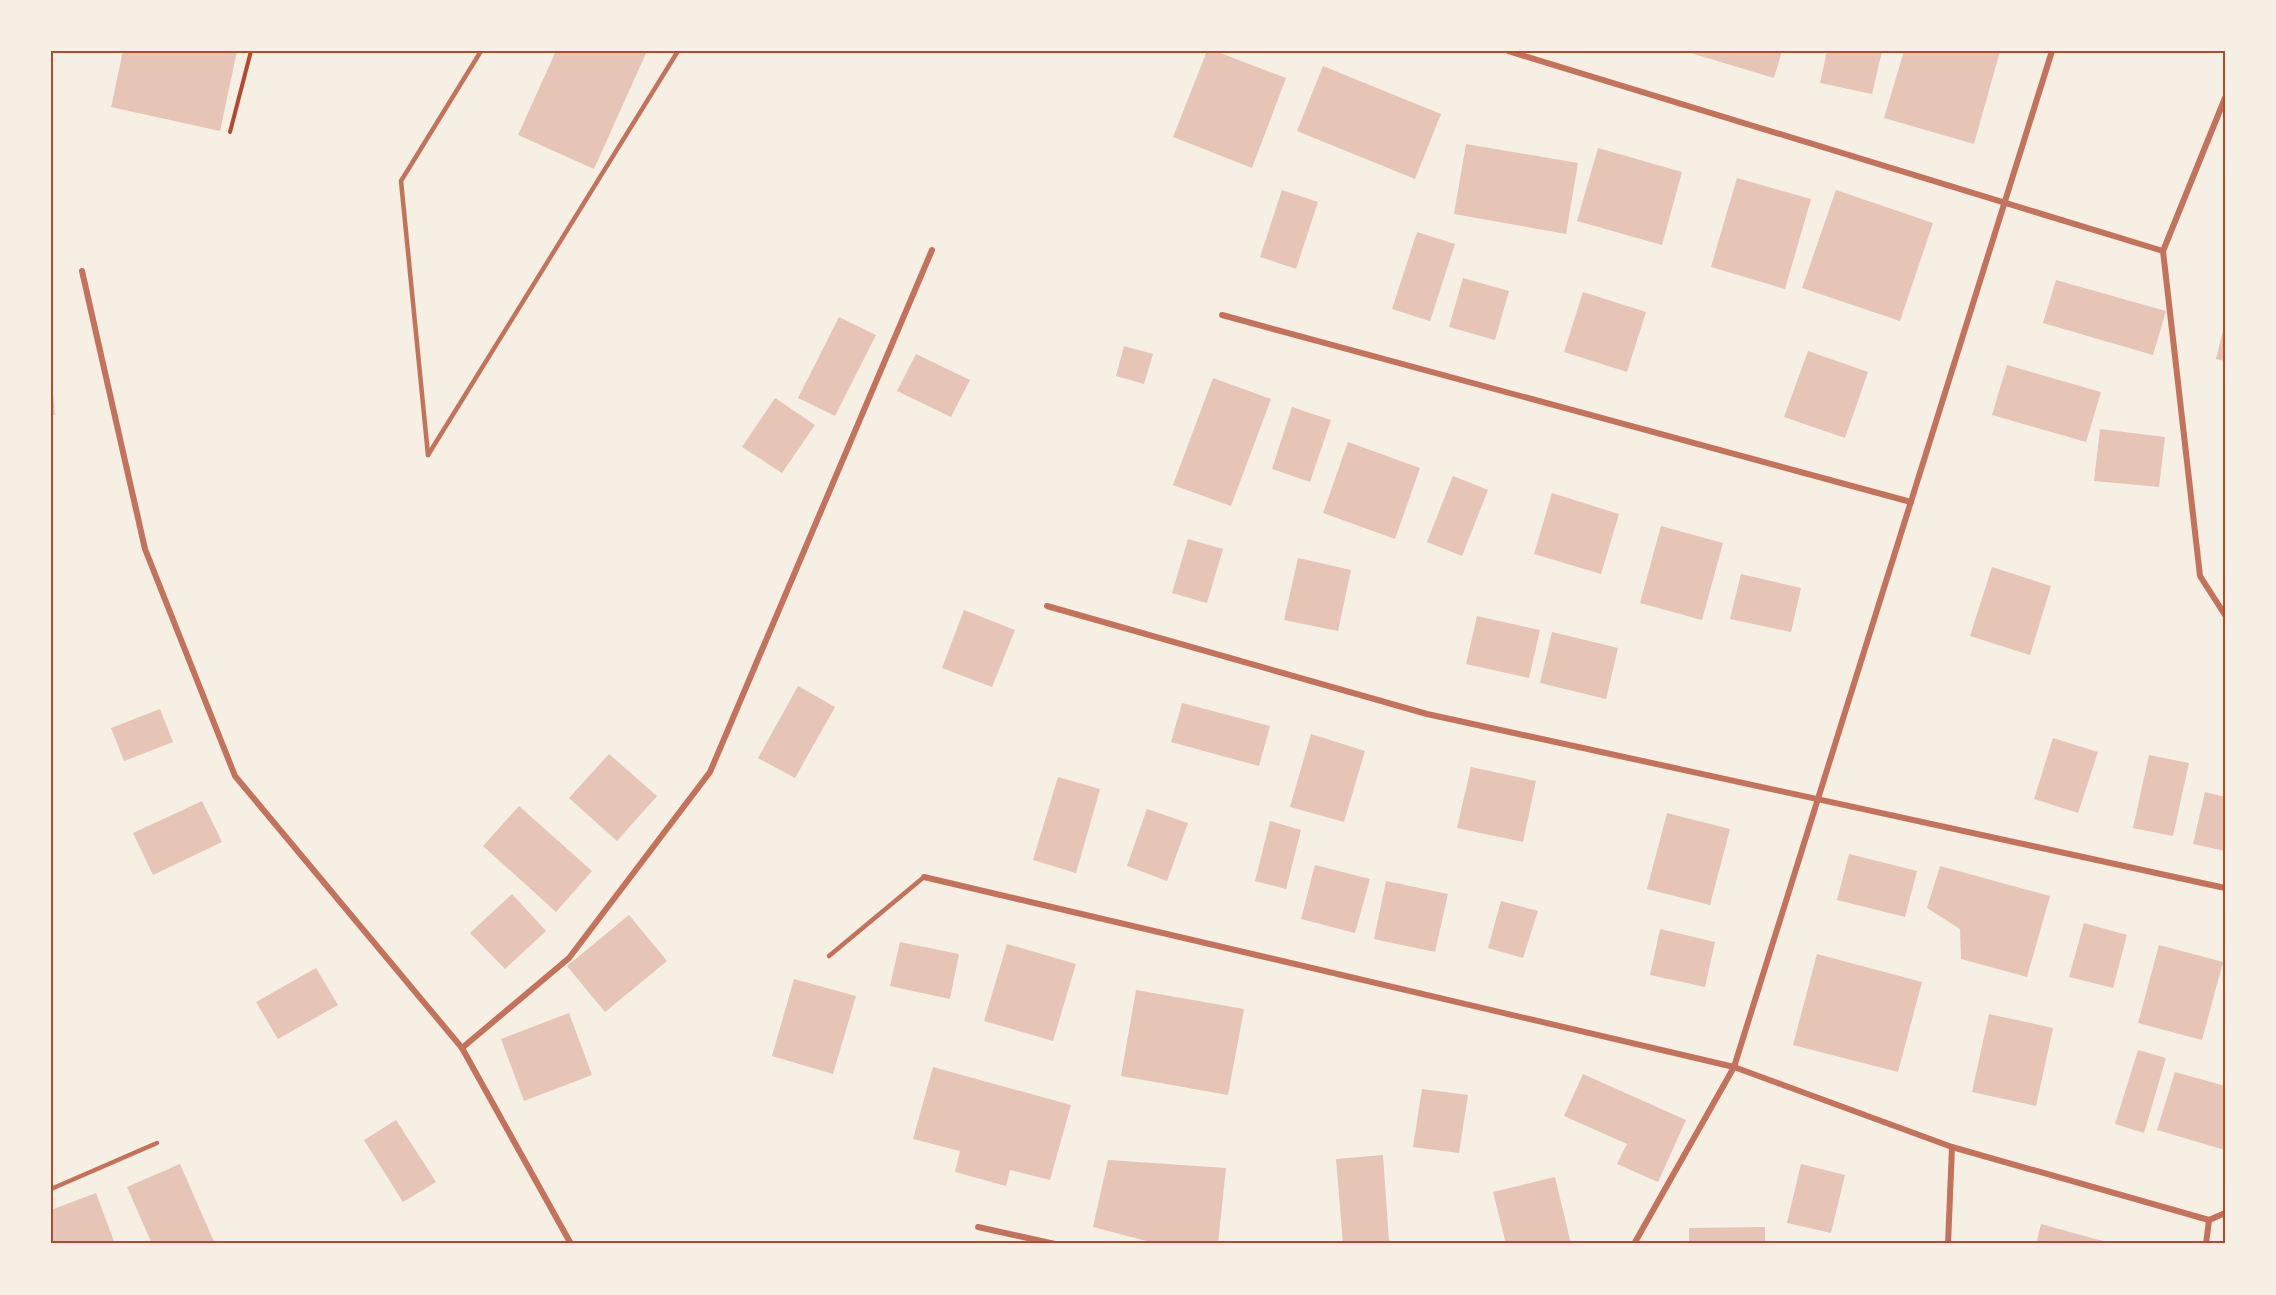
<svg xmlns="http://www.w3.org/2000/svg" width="2276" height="1295" font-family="Georgia,serif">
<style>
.building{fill:#e6c5b7}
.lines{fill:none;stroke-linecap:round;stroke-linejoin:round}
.path{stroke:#b5482f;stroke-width:4}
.service{stroke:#c5725c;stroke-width:4.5}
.minor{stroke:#c5725c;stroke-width:6}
.neatline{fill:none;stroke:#b5482f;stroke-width:2}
</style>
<rect width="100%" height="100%" fill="#f6efe4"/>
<g class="building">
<path d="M123,51h114l-17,80 -109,-24z"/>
<path d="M556,51h91l-53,118 -76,-34z"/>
<path d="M1207,51h8l71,27 -34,90 -79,-31z"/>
<path d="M1684,51h98l-8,27z"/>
<path d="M1827,51h55l-10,43 -52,-11z"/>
<path d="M1904,51h96l-26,93 -90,-26z"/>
<path d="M1323,66l118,48 -26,65 -118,-48z"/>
<path d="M1466,144l112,19 -12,71 -112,-20z"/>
<path d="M1598,148l84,24 -20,73 -85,-24z"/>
<path d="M1737,178l74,21 -26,90 -74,-22z"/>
<path d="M1282,190l36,12 -22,67 -36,-12z"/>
<path d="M1836,190l97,33 -33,98 -98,-33z"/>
<path d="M1417,232l38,12 -25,77 -38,-12z"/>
<path d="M1463,278l46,13 -14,49 -46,-13z"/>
<path d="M2056,280l110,31 -13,44 -110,-32z"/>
<path d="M1583,292l63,20 -19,60 -63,-20z"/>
<path d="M839,317l37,18 -41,81 -37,-18z"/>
<path d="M2224,327l1,1v33l-9,-2z"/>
<path d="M1124,346l29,8 -9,30 -28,-8z"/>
<path d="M1808,351l60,21 -23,66 -61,-21z"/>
<path d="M916,354l54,26 -19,37 -54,-26z"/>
<path d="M2007,365l94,27 -15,50 -94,-27z"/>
<path d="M1213,378l58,21 -40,107 -58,-21z"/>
<path d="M53,392l2,23 -4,1v-23z"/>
<path d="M775,398l40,27 -33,48 -40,-26z"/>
<path d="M1292,407l39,13 -21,62 -38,-13z"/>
<path d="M2100,429l65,8 -6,50 -65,-6z"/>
<path d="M1348,442l72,26 -25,71 -72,-26z"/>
<path d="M1453,476l35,14 -26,66 -35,-14z"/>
<path d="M1552,493l67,21 -18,60 -67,-20z"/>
<path d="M1661,526l62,17 -21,77 -62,-17z"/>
<path d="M1188,539l35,10 -16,54 -35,-10z"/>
<path d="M1298,558l53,12 -13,61 -54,-11z"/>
<path d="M1992,567l59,19 -21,69 -60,-19z"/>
<path d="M1741,574l60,14 -10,44 -61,-13z"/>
<path d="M964,610l51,20 -23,57 -50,-19z"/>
<path d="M1477,616l63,14 -11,48 -63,-14z"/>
<path d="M1552,632l66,16 -12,51 -66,-16z"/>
<path d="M798,686l37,21 -40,71 -37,-20z"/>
<path d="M1182,703l88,23 -11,40 -88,-24z"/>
<path d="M160,709l13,33 -49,19 -13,-33z"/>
<path d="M1311,734l54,17 -21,71 -54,-15z"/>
<path d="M2053,738l45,14 -20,61 -44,-14z"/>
<path d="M609,754l48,42 -40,45 -48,-43z"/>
<path d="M2149,755l40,8 -16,73 -40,-8z"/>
<path d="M1471,767l65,14 -13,61 -66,-14z"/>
<path d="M1058,777l42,12 -24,84 -43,-13z"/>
<path d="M2205,792l20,5v54l-32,-7z"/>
<path d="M202,801l20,41 -69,33 -20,-42z"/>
<path d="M519,806l73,65 -36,41 -73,-66z"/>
<path d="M1147,809l41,14 -21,58 -40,-15z"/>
<path d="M1667,813l63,16 -20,76 -63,-16z"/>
<path d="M1270,821l31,9 -15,59 -31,-8z"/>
<path d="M1849,854l68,17 -12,46 -68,-17z"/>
<path d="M1315,865l55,14 -15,54 -54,-14z"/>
<path d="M1940,866l110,30 -23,81 -66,-18 -1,-30 -33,-21z"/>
<path d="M1386,881l62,13 -13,58 -61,-13z"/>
<path d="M512,894l34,37 -41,38 -35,-36z"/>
<path d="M1501,901l37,10 -15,47 -35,-10z"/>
<path d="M629,915l38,46 -62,51 -38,-46z"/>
<path d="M2084,923l43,12 -14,53 -44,-11z"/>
<path d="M1660,929l55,13 -10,45 -55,-12z"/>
<path d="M900,942l59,12 -9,45 -60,-13z"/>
<path d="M1007,944l69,20 -23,77 -69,-20z"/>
<path d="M2159,945l64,17 -21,78 -64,-17z"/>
<path d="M1817,954l105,28 -24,90 -105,-27z"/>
<path d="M316,968l22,37 -60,34 -22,-37z"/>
<path d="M794,979l62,17 -23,78 -61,-18z"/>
<path d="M1136,990l108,19 -16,86 -107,-19z"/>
<path d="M569,1013l23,62 -68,26 -23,-62z"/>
<path d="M1989,1014l64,14 -17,78 -64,-14z"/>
<path d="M2138,1050l28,8 -22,75 -29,-9z"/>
<path d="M933,1067l138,38 -21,75 -40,-10 -4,16 -51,-14 5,-21 -47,-12z"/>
<path d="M2175,1072l50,14v64l-68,-20z"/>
<path d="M1583,1074l103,46 -28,62 -41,-18 10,-20 -63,-28z"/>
<path d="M1422,1089l46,6 -9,58 -46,-6z"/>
<path d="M396,1120l40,62 -33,20 -39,-62z"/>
<path d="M1383,1155l6,87 -46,2 -7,-85z"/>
<path d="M1108,1160l118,8 -8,76h-60l-65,-17z"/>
<path d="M180,1164l35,80h-63l-25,-57z"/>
<path d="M1801,1164l44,11 -14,58 -44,-10z"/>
<path d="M1555,1177l16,67h-65l-13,-52z"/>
<path d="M96,1193l19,51h-64v-34z"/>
<path d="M2041,1224l69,19v1h-74z"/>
<path d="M1765,1227v17h-76v-16z"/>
</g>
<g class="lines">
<path class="path" d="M230,132l21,-81"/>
<g class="service">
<path d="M428,455l250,-404"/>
<path d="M428,455l-27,-274 80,-130"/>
<path d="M829,956l95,-79"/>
<path d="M51,1189l106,-46"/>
</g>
<g class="minor">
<path d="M1508,51l655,200"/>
<path d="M2225,98l-62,153 37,325 25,39"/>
<path d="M82,271l63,278 90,227 227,272 109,196"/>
<path d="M1222,315l689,187"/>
<path d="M1047,606l380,108 798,174"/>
<path d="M924,877l810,190 218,80 257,73"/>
<path d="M462,1048l107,-90 141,-186 222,-522"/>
<path d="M2209,1220l16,-7"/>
<path d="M978,1227l77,17"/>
<path d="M1634,1244l100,-177 318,-1016"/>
<path d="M1948,1244l4,-97"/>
<path d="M2206,1244l3,-24"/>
</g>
</g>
<rect width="2276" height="1295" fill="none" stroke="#f6efe4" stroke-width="105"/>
<rect x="52" y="52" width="2172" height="1190" class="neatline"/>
</svg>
